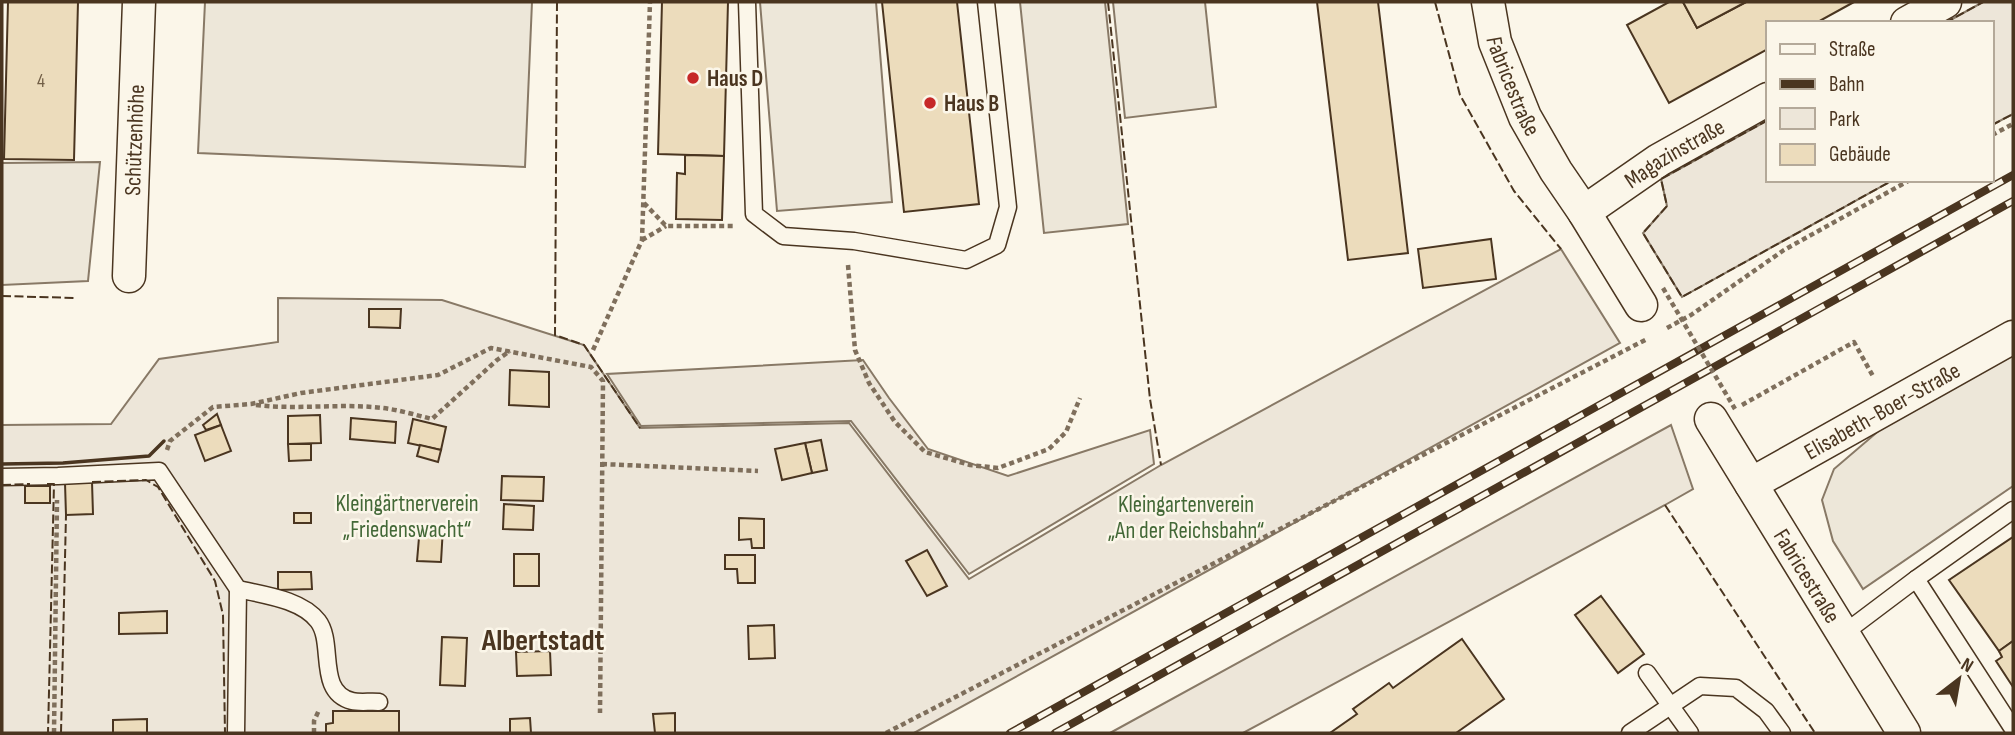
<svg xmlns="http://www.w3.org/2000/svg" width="2015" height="735" font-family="'Sofia Sans Condensed',sans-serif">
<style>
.green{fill:#ede6d9;stroke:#887966;stroke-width:2}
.parking{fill:#ede7d9;stroke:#887966;stroke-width:2}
.building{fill:#ecdcbc;stroke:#4a3520;stroke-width:2}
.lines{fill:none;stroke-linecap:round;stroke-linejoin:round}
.service-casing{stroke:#4a3520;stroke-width:19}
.minor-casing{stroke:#4a3520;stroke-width:35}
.path{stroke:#7f6f5c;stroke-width:4.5;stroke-dasharray:5 3.5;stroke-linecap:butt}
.service{stroke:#fbf6e9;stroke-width:16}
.minor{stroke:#fbf6e9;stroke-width:32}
.rail-casing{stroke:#4a3520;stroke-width:8}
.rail{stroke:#fbf6e9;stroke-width:5;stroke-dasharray:16;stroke-linecap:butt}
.path-bridge{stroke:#7f6f5c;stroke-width:4.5;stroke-dasharray:5 3.5;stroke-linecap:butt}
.fence{stroke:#4a3520;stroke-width:2;stroke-dasharray:9 3.5;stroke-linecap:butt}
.wall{stroke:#4a3520;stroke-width:3.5}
.poi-dot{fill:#c62828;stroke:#fbf6e9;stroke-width:2.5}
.labels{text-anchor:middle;stroke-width:5;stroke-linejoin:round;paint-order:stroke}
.number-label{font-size:19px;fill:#725f47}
.poi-label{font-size:23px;font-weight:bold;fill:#4a3520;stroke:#fbf6e9;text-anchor:start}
.street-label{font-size:23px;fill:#4a3520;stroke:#fbf6e9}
.park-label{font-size:23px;fill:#436837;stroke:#fbf6e9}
.district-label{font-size:30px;font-weight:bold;fill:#4a3520;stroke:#fbf6e9}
</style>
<rect width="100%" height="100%" fill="#fbf6e9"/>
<g class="green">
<path d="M1983,2h30v112l-21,11v-102h-47z"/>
<path d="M1768,120v60h125l-211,117 -39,-64 24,-27 -6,-27z"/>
<path d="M1561,249l59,94 -706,390h-912v-308l109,-1 48,-65 119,-17v-44l164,2 142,45 56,83 209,-5 120,156 192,-114z"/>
<path d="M863,360l26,38 39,51 80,27 142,-46 4,34 -185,110 -118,-153 -210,5 -34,-52z"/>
<path d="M1671,425l22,64 -28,16 -422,228h-133z"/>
</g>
<g class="parking">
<path d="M205,2h327l-7,165 -327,-14z"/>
<path d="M760,2h116l16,200 -115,9z"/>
<path d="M1020,2h85l23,222 -84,9z"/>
<path d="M1113,2h92l11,105 -91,11z"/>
<path d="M100,162l-12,119 -86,4v-122z"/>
<path d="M2013,349v137l-150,103 -30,-48 -11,-41 12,-31 48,-41z"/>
</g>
<g class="building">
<path d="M8,2h70l-4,158 -70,-1z"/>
<path d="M662,2h66l-4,154 -66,-2z"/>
<path d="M882,2h75l22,202 -75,8z"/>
<path d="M1317,2h61l30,251 -60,7z"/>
<path d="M1669,2h14l14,26 49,-26h108l-38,21h-48v26l-99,54 -42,-78z"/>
<path d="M1683,2h63l-49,26z"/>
<path d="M685,155l39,1 -2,64 -46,-1 1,-46 8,1z"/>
<path d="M1491,239l5,40 -73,9 -5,-39z"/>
<path d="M369,309h32l-1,19 -31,-1z"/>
<path d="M510,370l39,2v35l-40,-2z"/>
<path d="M217,414l4,11 -15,5 -3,-5z"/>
<path d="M320,415l1,28 -33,1v-28z"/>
<path d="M351,418l45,4 -1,21 -45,-4z"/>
<path d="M413,419l33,8 -5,23 -33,-7z"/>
<path d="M221,425l10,26 -26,10 -10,-26z"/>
<path d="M821,440l6,30 -15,3 -7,-30z"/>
<path d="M805,443l7,30 -30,7 -7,-31z"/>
<path d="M288,444h23v16l-22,1z"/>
<path d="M420,445l21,5 -3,12 -21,-6z"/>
<path d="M502,476l42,1 -1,24 -42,-1z"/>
<path d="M92,482l1,32 -27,1 -1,-32z"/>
<rect x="25" y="486" width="25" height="17"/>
<path d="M504,504l30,2 -1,24 -30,-1z"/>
<rect x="294" y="513" width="17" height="10"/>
<path d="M739,518l25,1v29h-12l-1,-9 -12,1z"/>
<path d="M420,526l23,1 -2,35 -24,-1z"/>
<path d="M2013,537v104l-14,10 -50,-71z"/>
<path d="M927,550l20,36 -20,10 -21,-35z"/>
<rect x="514" y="554" width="25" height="32"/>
<path d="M725,555h30v28h-17l-1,-14h-12z"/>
<path d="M278,572h33l1,17 -34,1z"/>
<path d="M1601,596l43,58 -26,19 -43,-58z"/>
<path d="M167,611v22l-48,1v-21z"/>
<path d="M774,625l1,33 -26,1 -1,-33z"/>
<path d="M442,637l25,1 -2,48 -25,-1z"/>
<path d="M1462,639l42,60 -48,34h-126l27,-19 -4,-5 36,-26 4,5z"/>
<path d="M2013,641v46l-17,-26 6,-4 -3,-6z"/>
<path d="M550,651l1,24 -34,1 -1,-24z"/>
<path d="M333,711h66v22h-73v-9l7,-1z"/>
<path d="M675,713v20h-20l-2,-19z"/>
<path d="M530,718l1,15h-21v-14z"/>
<path d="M147,719v14h-34v-13z"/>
</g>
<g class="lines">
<defs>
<g id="service">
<path d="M747,2l7,212 29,22 71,5 112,19 31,-15 11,-38 -22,-205"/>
<path d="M2,477l56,-1 101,-5 79,118c25,6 63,10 80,32 17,22 -2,71 34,80 8,2 19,0 27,1"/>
<path d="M1916,579l97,150"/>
<path d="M1843,634l73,-55 97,-69"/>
<path d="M1647,673l43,60"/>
<path d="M236,733l2,-144"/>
<path d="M1630,733l70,-47 36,2 30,23 16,22"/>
</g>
<g id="minor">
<path id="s1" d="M1488,2l7,40 30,75 31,54 28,41 57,93"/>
<path d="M1907,23l38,-21"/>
<path id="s2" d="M1584,212l75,-52 109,-61"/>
<path id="s3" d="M129,276l10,-274"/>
<path id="s4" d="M1711,419l193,314"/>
<path id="s5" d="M1751,484l262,-147"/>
</g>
</defs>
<use href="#service" class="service-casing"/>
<use href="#minor" class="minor-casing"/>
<g class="path">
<path d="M1992,135l21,-11"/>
<path d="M644,203l22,23h68"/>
<path d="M642,240l24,-14"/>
<path d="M848,265l7,85 14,33 26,39 30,30 45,13 28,3 51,-19 17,-17 14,-34"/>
<path d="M1667,328l24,-13 93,-65 126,-70"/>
<path d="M593,350l49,-110 8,-238"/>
<path d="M256,405c42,5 85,-2 127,3 16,2 33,7 49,11l65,-59 13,-9"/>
<path d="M1742,405l112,-63 20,36"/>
<path d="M167,450l3,-9 43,-34 38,-3 50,-11 137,-18 53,-27 100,19 12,14 -3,332"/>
<path d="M602,464l156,7"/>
<path d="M54,733l3,-233"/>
<path d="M314,733v-12l5,-11"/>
<path d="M886,733l761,-394"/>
</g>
<use href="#service" class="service"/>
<use href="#minor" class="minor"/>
<defs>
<g id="rail">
<path d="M1010,733l1003,-558"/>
<path d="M1055,733l958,-532"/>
</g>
</defs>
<use href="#rail" class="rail-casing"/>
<use href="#rail" class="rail"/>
<path class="path-bridge" d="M1663,288l72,121"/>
<g class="fence">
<path d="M557,2l-2,333 29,10 56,83"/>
<path d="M1108,2l42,397 11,66"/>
<path d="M1435,2l25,93 54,96 47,58"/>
<path d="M1945,23l38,-21"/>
<path d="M1768,120l-107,59 6,27 -24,27 39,64 211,-117"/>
<path d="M1992,125l21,-11"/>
<path d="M2,296l75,2"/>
<path d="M92,482l54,-2 12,7 57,94 8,34 2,118"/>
<path d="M47,484h7l-6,249"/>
<path d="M2,485l28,-1"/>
<path d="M1665,505l150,228"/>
<path d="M61,733l5,-218"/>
</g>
<path class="wall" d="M2,464l61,-1 86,-7 15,-15"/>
</g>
<g class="poi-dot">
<circle cx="693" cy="78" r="7"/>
<circle cx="930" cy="103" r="7"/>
</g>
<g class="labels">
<g class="number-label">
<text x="41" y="87">4</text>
</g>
<g class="poi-label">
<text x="707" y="86">Haus D</text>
<text x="944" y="111">Haus B</text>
</g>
<g class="street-label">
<text dy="8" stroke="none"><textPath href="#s1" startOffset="88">Fabricestraße</textPath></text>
<text dy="8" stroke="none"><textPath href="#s3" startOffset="136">Schützenhöhe</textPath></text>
<text dy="8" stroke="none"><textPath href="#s2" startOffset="108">Magazinstraße</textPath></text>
<text dy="8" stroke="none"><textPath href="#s5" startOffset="150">Elisabeth-Boer-Straße</textPath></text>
<text dy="8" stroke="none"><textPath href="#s4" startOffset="184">Fabricestraße</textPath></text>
</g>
<g class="park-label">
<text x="407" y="511">Kleingärtnerverein<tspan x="407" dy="26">„Friedenswacht“</tspan></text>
<text x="1186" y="512">Kleingartenverein<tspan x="1186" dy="26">„An der Reichsbahn“</tspan></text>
</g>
<g class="district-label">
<text x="543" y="650">Albertstadt</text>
</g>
</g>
<rect width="2015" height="735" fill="none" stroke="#4a3520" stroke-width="7"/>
<rect x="1766" y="21" width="228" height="161" fill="#fbf6e9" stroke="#b4a999" stroke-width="2"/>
<rect x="1780" y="44" width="35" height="10" fill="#fbf6e9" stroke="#b4a999" stroke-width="2"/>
<text x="1829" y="56" font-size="21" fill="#4a3520">Straße</text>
<rect x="1780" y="79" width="35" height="10" fill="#4a3520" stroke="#b4a999" stroke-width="2"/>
<text x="1829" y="91" font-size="21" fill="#4a3520">Bahn</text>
<rect x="1780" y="108" width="35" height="21" fill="#ede6d9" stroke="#b4a999" stroke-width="2"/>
<text x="1829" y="126" font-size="21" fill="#4a3520">Park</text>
<rect x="1780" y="144" width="35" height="21" fill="#ecdcbc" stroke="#b4a999" stroke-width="2"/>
<text x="1829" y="161" font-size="21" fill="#4a3520">Gebäude</text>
<g transform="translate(1959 679) rotate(31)" stroke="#fbf6e9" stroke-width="5" paint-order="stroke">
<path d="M0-5L12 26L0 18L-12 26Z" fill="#4a3520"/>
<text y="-10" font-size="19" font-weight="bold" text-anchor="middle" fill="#4a3520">N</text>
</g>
</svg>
